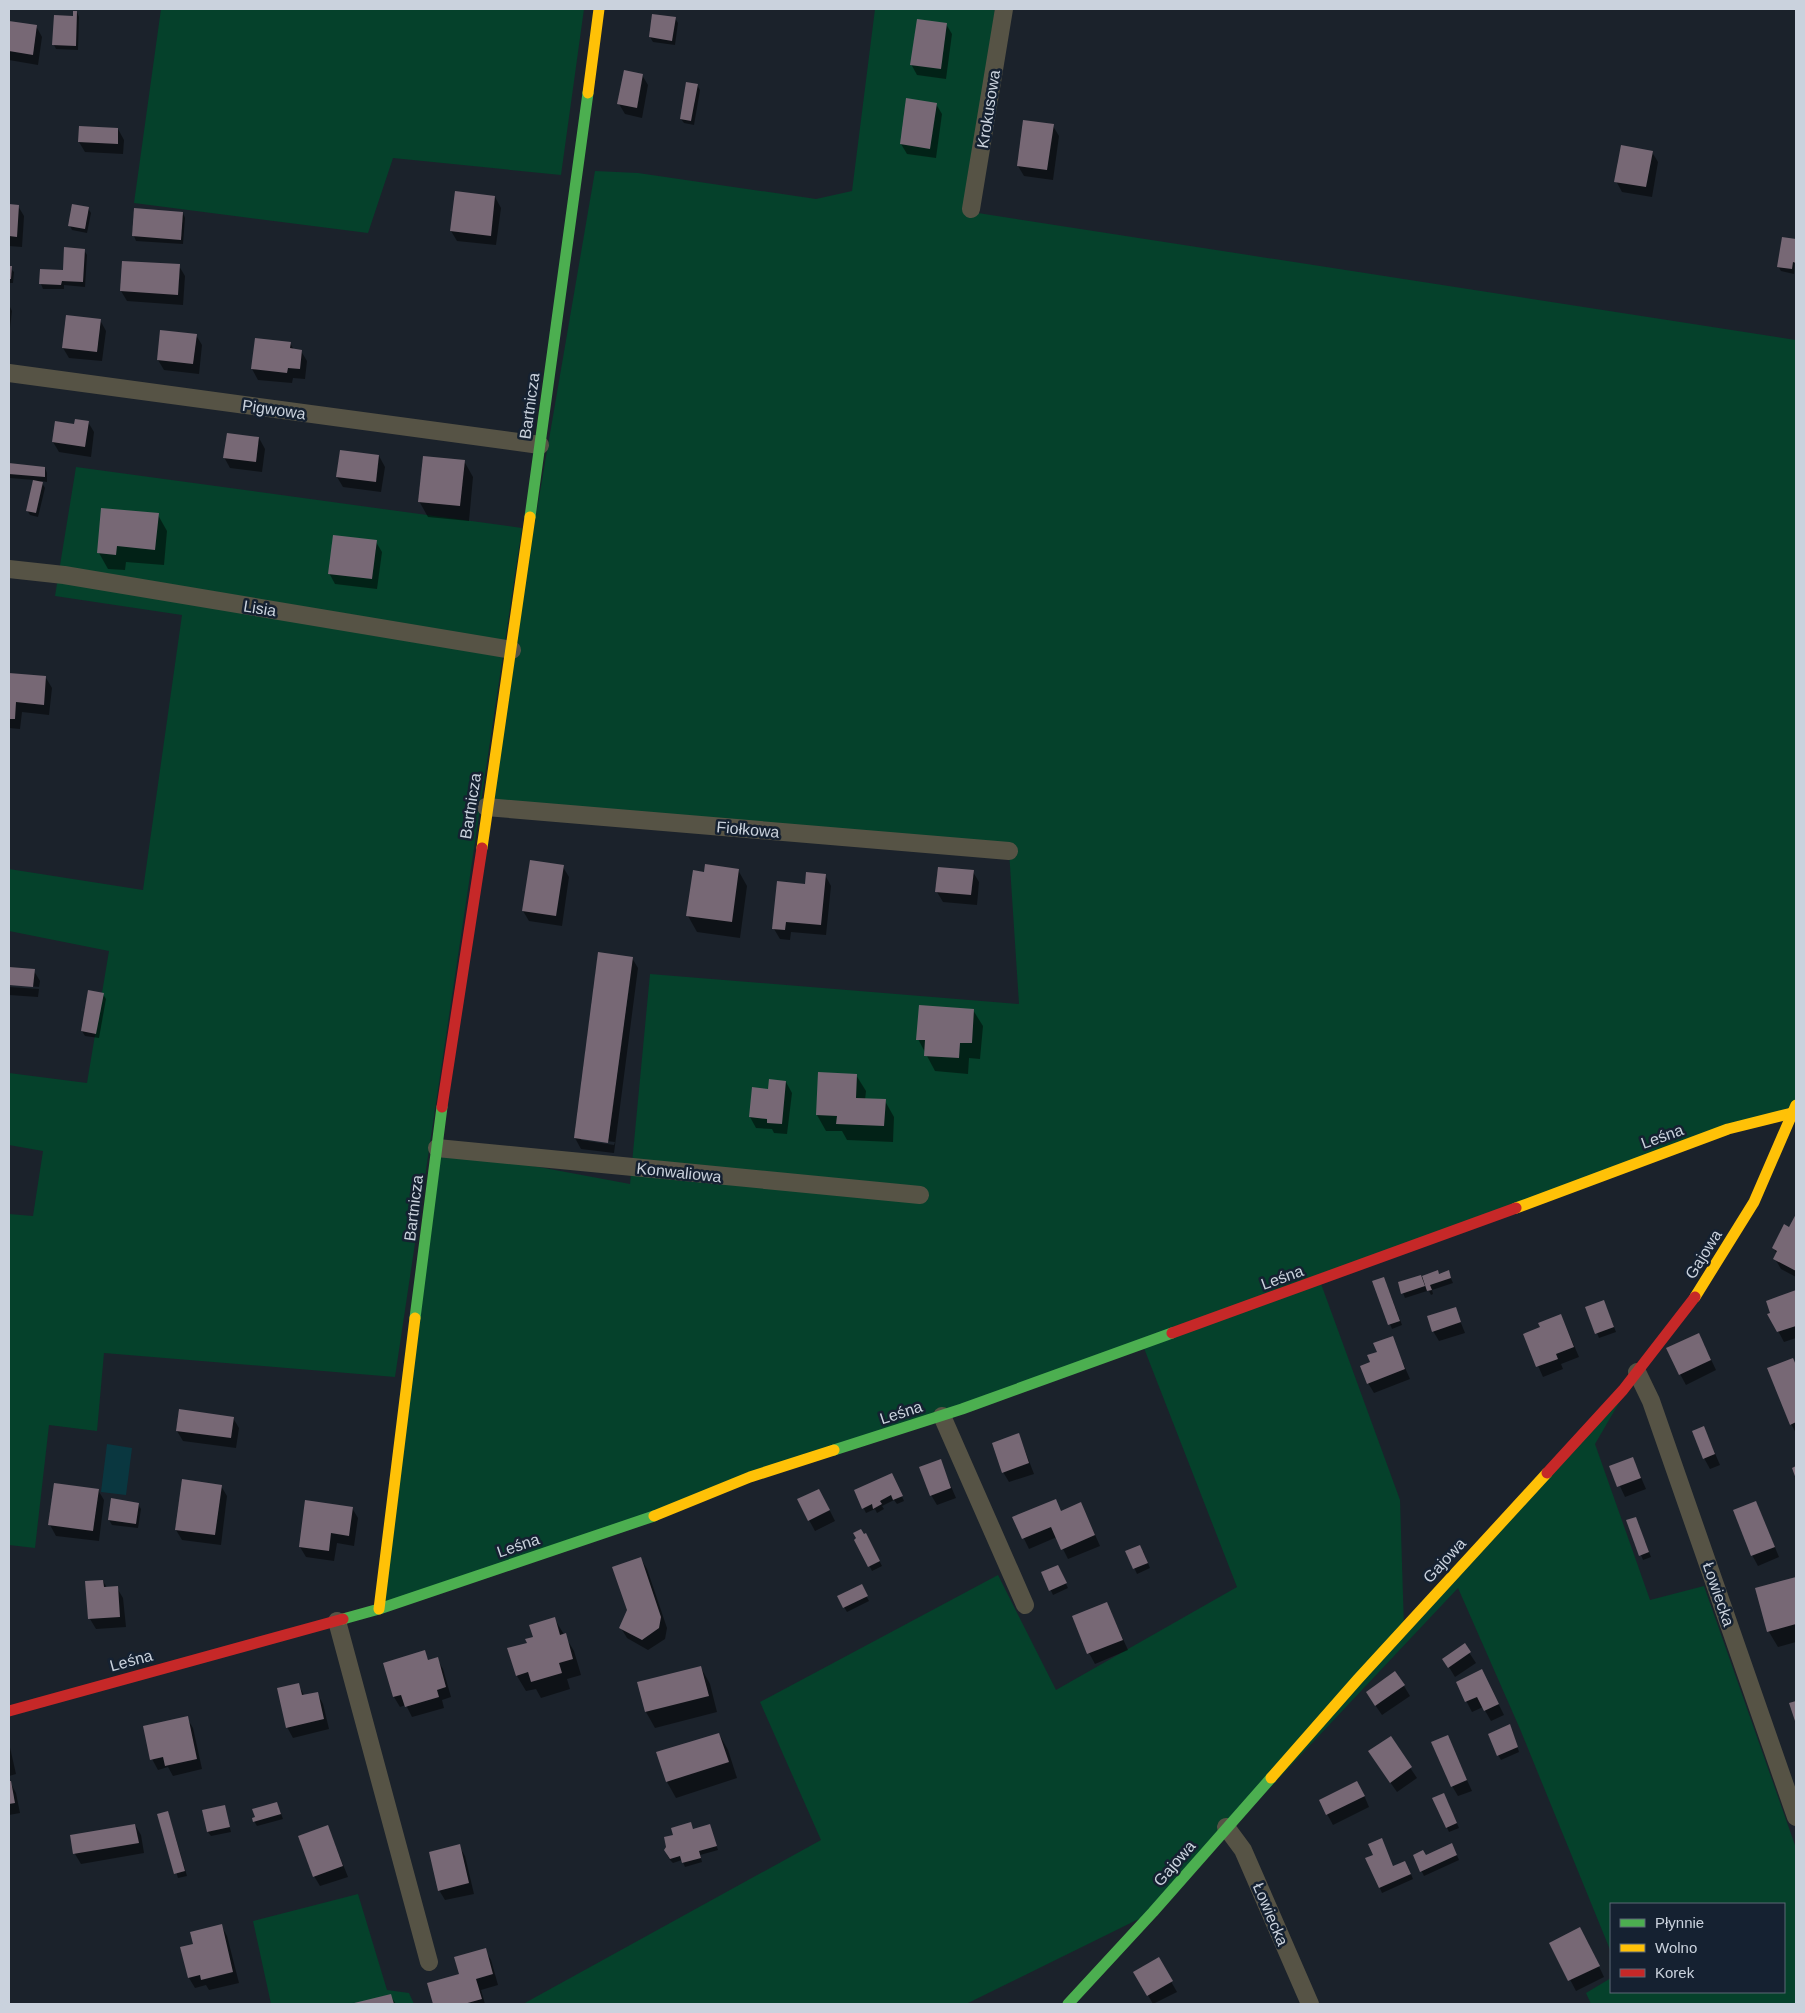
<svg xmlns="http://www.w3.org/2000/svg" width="1805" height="2013" font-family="Helvetica,sans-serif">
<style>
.green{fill:#05412b}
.water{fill:#0a3740}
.shadow{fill:#0007;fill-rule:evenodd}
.building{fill:#776875}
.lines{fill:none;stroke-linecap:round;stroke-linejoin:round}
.street{stroke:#565345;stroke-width:18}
.fast{stroke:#4caf50;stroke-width:11}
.slow{stroke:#ffc107;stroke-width:11}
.jam{stroke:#c62828;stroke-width:11}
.labels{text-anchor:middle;stroke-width:5;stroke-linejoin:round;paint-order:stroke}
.street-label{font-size:16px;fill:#cad2dd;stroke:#152131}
</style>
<rect width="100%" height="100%" fill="#1b222b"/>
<g class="green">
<path d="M161,9h423l-23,166 -168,-17 -25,75 -234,-30z"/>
<path d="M875,9h120l-30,202 831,129v765l-476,176 80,219 4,127 233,-255 -42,72 55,156 54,-14 92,262v156h-205l-5,-11 25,-15v14h173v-88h-173v48l-91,-223 -62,-141 -305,324 -187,92h-443l298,-164 -61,-138 238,-127 58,115 181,-103 -95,-244 -763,266 58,-461 193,36 20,-210 369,30 -10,-153 -523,-44 109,-636 43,2 178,26 36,-8z"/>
<path d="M76,467l446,61 -127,849 -291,-24 -7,78 -48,-6 -14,123 -26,-3v-331l24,2 10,-65 -34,-6v-72l78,10 22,-132 -100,-20v-62l134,21 39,-275 -127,-19z"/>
<path d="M358,1894l29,96 22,3 5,11h-143l-18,-83z"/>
</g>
<path class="water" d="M107,1444l25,4 -6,47 -25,-3z"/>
<g class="shadow">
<path d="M77,12l2,5 -1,33 -22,-1 -2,-4z"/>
<path d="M675,18l3,5 -3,22 -22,-3 -3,-5z"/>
<path d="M9,22l27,4 6,11 -4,28 -29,-5z"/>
<path d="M946,24l6,10 -6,45 -29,-4 -6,-11z"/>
<path d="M642,75l6,10 -6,33 -17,-4 -6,-10z"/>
<path d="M697,85l3,5 -6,35 -10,-2 -3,-4z"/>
<path d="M936,104l6,10 -6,44 -29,-4 -6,-10z"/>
<path d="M1053,126l6,10 -6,44 -29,-4 -6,-10z"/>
<path d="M118,129l6,11 -1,14 -38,-2 -6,-10z"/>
<path d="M1652,152l6,10 -6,35 -30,-5 -6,-11z"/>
<path d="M495,197l6,11 -5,37 -39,-4 -6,-10z"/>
<path d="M9,205l9,1 6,10 -2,31 -13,-1z"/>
<path d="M88,208l3,5 -4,20 -15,-3 -2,-4z"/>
<path d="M183,213l2,5 -2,26 -47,-3 -2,-5z"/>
<path d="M1783,238l13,2 -2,34 -13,-3 -3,-5z"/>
<path d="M84,250l3,5 -2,32 -21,-2v4h-21l-2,-5 23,-13z"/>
<path d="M179,266l6,10 -2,29 -56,-4 -6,-10z"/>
<path d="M9,267l5,5 -1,11h-4z"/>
<path d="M9,305l3,6 -3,25z"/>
<path d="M100,320l6,11 -4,30 -33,-3 -6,-10z"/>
<path d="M196,335l6,10 -3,29 -35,-4 -6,-10z"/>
<path d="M256,339l34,4 4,7 7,1 6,10 -2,18 -12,-1 -1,5 -34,-3 -6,-11z"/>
<path d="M88,422l6,10 -3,25 -32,-5 -6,-10 22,-17z"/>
<path d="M259,438l6,11 -3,23 -32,-4 -6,-11z"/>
<path d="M379,456l6,11 -4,25 -38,-5 -6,-10z"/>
<path d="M464,461l9,16 -4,44 -41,-4 -9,-16z"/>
<path d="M9,465l36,3 2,5v9l-6,-1 4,7 -7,29 -8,-2 -3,-5 7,-30 -24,-2z"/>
<path d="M158,515l9,16 -3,34 -38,-3 -1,8 -17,-1 -9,-16z"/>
<path d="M376,542l6,10 -5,37 -42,-5 -6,-11z"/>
<path d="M9,674l37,4 6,10 -3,27 -27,-3 -2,17 -11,-1z"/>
<path d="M563,867l6,10 -7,49 -33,-5 -6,-10z"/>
<path d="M738,870l9,16 -7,52 -43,-6 -9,-16z"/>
<path d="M973,872l6,10 -2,23 -34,-3 -6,-10z"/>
<path d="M825,875l6,11 -5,49 -35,-3 -1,8 -10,-1 -6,-10 32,-44z"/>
<path d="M632,958l6,10 -24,185 -33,-4 -6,-11zM581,1138l34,4 -1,3 -33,-5z"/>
<path d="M9,968l25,3 6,10 -1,6 -30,-3z"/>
<path d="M9,987l30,2 -1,8 -29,-2z"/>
<path d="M103,994l3,5 -7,39 -14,-2 -3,-5z"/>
<path d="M973,1010l10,16 -3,33 -11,-1 -1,16 -33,-3 -17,-32z"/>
<path d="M856,1075l10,16 -1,9 20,1 9,16 -1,25 -46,-2 -5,-9h-16l-9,-16z"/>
<path d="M786,1082l6,11 -5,41 -13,-1 -2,-4 -16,-1 -6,-11 3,-28 16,1z"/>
<path d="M1796,1217v60l-15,-8 -6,-10 2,-5 -4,-7 17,-18z"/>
<path d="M1438,1272l1,3 9,-3 5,11 -21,7 1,4 -2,1 -4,-8v4l-22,7 -6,-15z"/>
<path d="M1384,1278l18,47 -10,4 -2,-5z"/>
<path d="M1796,1291v47l-12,4 -15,-28h2l-4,-12z"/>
<path d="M1604,1302l12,30 -17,6 -12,-31z"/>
<path d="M1455,1308l10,25 -26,8 -6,-10z"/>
<path d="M1561,1315l18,42 -18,7 2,5 -20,8 -19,-43 18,-6z"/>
<path d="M1392,1338l18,41 -36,14 -6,-10 4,-20z"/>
<path d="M1704,1345l12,25 -30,15 -6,-11z"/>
<path d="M1793,1359l3,7v67l-5,-9z"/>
<path d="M233,1418l6,10 -3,20 -53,-7 -6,-10z"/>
<path d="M1704,1428l16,37 -10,4 -6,-11z"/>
<path d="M1019,1435l15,39 -25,8 -6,-10z"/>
<path d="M1633,1459l13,30 -21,8 -14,-30z"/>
<path d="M940,1461l16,37 -19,7 -6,-10z"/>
<path d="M894,1479l10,22 -7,3 -3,-4 -12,6 2,3 -7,4 -2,-4 -9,4 -11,-22z"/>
<path d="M221,1486l6,10 -6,49 -39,-5 -6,-10z"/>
<path d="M98,1490l6,10 -5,41 -43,-5 -6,-11z"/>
<path d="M1055,1500l6,12 20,-9 19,43 -32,13 -11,-22 -28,12 -15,-31z"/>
<path d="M825,1501l10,20 -20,10 -6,-11z"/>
<path d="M1756,1502l23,55 -21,9 -6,-11z"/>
<path d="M138,1504l3,5 -3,19 -26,-3 -3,-5z"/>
<path d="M352,1508l6,10 -4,28 -17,-3 -3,18 -28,-4 -6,-10z"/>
<path d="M1636,1518l15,39 -8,3 -2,-5z"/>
<path d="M868,1539l14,27 -10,5 -16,-31z"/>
<path d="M1143,1551l7,17 -13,6 -10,-22z"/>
<path d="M641,1559l6,10 20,59 -2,11 -17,11 -21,-12 -6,-10 7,-18z"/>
<path d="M1060,1571l8,17 -15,7 -10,-22z"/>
<path d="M1796,1578v64l-18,5 -9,-15 -13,-43z"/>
<path d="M103,1581l4,7h10l6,10 3,29 -30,2 -6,-10 -3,-37z"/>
<path d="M861,1586l8,15 -22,11 -3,-5z"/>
<path d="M1107,1604l21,46 -33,14 -6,-11z"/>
<path d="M554,1618l20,33 7,24 -14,4 3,10 -29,9 -5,-9 -10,2 -9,-15 11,-32z"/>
<path d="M1464,1645l12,18 -21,14 -11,-18z"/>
<path d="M424,1652l5,9 8,-2 6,10 8,28 -9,3 2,8 -32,9 -6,-12 -6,2 -6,-10z"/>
<path d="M701,1668l9,16 7,28 -62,16 -9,-16 -7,-29z"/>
<path d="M1487,1681l17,34 -13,6 -8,-14 -11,5 -15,-29z"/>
<path d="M298,1684l6,11 13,-2 6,11 6,25 -36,9 -6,-11z"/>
<path d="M1404,1686l6,10 -28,19 -9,-13z"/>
<path d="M187,1718l6,10 9,41 -29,7 -5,-9 -10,3 -6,-11z"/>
<path d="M1512,1730l7,22 -18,8 -3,-5z"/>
<path d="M719,1734l9,16 9,28 -61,20 -9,-16z"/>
<path d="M1447,1737l25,54 -14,5 -6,-10z"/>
<path d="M1390,1738l27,40 -20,14 -21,-30z"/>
<path d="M9,1743l7,31 -7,2z"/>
<path d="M10,1782l6,11 4,20 -11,2z"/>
<path d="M1363,1793l6,14 -36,18 -6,-11z"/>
<path d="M1434,1799h12l13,29 -10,4z"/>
<path d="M277,1803l6,16 -26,7 -3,-5z"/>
<path d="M224,1807l7,25 -20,4 -3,-4z"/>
<path d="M168,1812l19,64 -9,2 -19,-63z"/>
<path d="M690,1824l4,6 16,-4 8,24 -18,5 2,7 -17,5 -3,-7 -9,3 -3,-3 -3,-5 -2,-17 10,-2z"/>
<path d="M135,1825l6,10 3,18 -63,11 -6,-10 -4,-18z"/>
<path d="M328,1827l20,50 -28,9 -6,-10z"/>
<path d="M459,1846l6,10 9,38 -29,6 -6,-10z"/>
<path d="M1454,1849l5,11 -35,16 -10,-20 12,1z"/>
<path d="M1367,1859l26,9 15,-1 5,12 -31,14z"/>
<path d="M221,1925l6,11 12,47 -30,7 -3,-5 -11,3 -6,-10 5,-33z"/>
<path d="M1586,1939l18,38 -28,14 -25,-48z"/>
<path d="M485,1950l6,10 7,25 -17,5 4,14h-51l-5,-20 31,-9z"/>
<path d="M1158,1959l19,33 -24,12 -18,-31z"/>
<path d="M390,1995l6,9h-44z"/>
</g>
<g class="building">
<path d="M73,11h4l-1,35 -24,-1 2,-30 19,1z"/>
<path d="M652,14l24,3 -4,24 -23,-4z"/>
<path d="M917,19l30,4 -6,46 -31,-4z"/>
<path d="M9,21l28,4 -4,30 -24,-4z"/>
<path d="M624,70l19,4 -6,34 -20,-4z"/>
<path d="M686,82l12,2 -7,37 -11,-2z"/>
<path d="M906,98l31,5 -7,46 -30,-5z"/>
<path d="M1023,120l31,4 -7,46 -30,-4z"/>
<path d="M79,126l39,2v16l-40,-2z"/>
<path d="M1621,145l32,6 -7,36 -32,-5z"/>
<path d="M455,191l40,5 -4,40 -41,-5z"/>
<path d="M9,204l10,1 -2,32 -8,-1z"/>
<path d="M72,204l17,3 -4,22 -17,-3z"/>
<path d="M134,208l49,4 -2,28 -49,-4z"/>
<path d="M1782,237l14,2v24l-3,-1 -1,7 -15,-2z"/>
<path d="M64,247l21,2 -2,33 -21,-1 -1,4 -22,-1 1,-15 23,1z"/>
<path d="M122,261l58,3 -2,31 -58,-4z"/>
<path d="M9,266h3l-1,13h-2z"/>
<path d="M66,315l35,4 -4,33 -35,-4z"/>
<path d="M160,330l37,4 -4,30 -36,-4z"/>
<path d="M255,338l36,4 -1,6 12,2 -2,19 -12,-1 -1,5 -36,-4z"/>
<path d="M75,419l14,2 -4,26 -33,-5 3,-21 19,3z"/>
<path d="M227,433l32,4 -3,25 -33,-4z"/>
<path d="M340,450l39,5 -3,27 -40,-5z"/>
<path d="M423,456l42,4 -5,46 -42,-4z"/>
<path d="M9,463l36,4v10l-36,-3z"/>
<path d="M33,480l10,2 -7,31 -10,-2z"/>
<path d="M101,508l58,5 -4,37 -38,-4 -1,9 -19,-2z"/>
<path d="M333,535l44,5 -5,39 -44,-5z"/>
<path d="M9,673l37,3 -2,29 -28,-3 -1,17h-6z"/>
<path d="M530,860l34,5 -8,51 -34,-5z"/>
<path d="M705,864l34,5 -7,53 -46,-6 7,-46 11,2z"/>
<path d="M938,867l36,3 -3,25 -36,-3z"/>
<path d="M806,872l20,2 -5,51 -35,-3 -1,8 -13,-1 5,-48 28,3z"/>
<path d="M598,952l35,5 -25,186 -34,-5z"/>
<path d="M9,967l26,2 -2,18 -24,-2z"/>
<path d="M88,990l16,3 -8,41 -15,-3z"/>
<path d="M919,1005l55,4 -2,34h-12l-1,15 -35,-2 1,-16h-9z"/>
<path d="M818,1072l39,2 -1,24 30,1 -2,27 -48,-2 1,-8 -21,-1z"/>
<path d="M769,1079l17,2 -4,43 -15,-1v-4l-18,-2 3,-30 16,2z"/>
<path d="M1796,1214v57l-23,-12 4,-8 -5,-3 12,-24 5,3z"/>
<path d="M1438,1270l1,4 10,-4 2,8 -21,7 2,5 -5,1 -5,-15z"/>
<path d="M1421,1275l4,11 -24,8 -3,-12z"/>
<path d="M1384,1277l16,44 -12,4 -16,-44z"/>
<path d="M1796,1290v36l-19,6 -10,-18 3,-1 -4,-12z"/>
<path d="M1604,1300l10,27 -19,7 -10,-27z"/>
<path d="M1456,1307l5,15 -29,10 -5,-16z"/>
<path d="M1561,1314l13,33 -18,7 2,5 -22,8 -13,-33 17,-7 -2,-4z"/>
<path d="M1699,1333l12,27 -32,15 -13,-27z"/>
<path d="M1393,1336l12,33 -38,15 -7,-18 10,-4 -3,-7 10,-3 -4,-9z"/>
<path d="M1793,1358l3,7v57l-6,3 -23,-57z"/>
<path d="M179,1409l55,8 -3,21 -55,-7z"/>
<path d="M1704,1426l11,28 -12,5 -11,-28z"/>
<path d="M1019,1433l10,30 -27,10 -10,-30z"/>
<path d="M1633,1457l8,21 -24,9 -8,-21z"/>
<path d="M941,1459l10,29 -21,8 -11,-29z"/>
<path d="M1796,1466v13l-4,-11z"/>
<path d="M892,1473l11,23 -10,4 -2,-5 -11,6 2,3 -9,5 -1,-5 -10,5 -8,-19z"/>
<path d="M182,1479l40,6 -7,50 -40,-5z"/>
<path d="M54,1483l45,6 -6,42 -45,-6z"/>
<path d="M819,1489l11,21 -22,11 -11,-22z"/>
<path d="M111,1498l28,5 -3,21 -28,-4z"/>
<path d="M1056,1499l5,12 20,-9 14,33 -34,15 -10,-23 -29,12 -10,-22z"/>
<path d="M305,1500l48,7 -4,29 -18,-3 -2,18 -30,-4z"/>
<path d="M1756,1501l19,46 -24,9 -18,-46z"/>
<path d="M1636,1517l13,35 -10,4 -13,-36z"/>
<path d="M861,1529l3,5 2,-1 14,28 -12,6 -14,-27 2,-2 -3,-5z"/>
<path d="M1140,1545l8,18 -15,6 -8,-18z"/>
<path d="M641,1557l20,60 -2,11 -17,12 -23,-12 8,-18 -15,-43z"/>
<path d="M1058,1565l9,18 -18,8 -8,-19z"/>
<path d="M1796,1577v47l-29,8 -12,-44z"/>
<path d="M103,1580l1,7 14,-1 2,31 -32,2 -3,-38z"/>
<path d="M862,1584l6,12 -25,12 -6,-12z"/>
<path d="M1107,1602l16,38 -36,14 -15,-38z"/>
<path d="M555,1617l5,18 6,-2 7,26 -14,4 3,10 -31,9 -3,-10 -12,4 -9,-28 20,-5 -2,-4 8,-2 -4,-12z"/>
<path d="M1465,1643l6,9 -23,16 -6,-9z"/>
<path d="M425,1650l3,10 10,-3 8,30 -9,3 2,7 -34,10 -4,-12 -8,2 -10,-34z"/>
<path d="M701,1666l8,30 -64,16 -8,-30z"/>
<path d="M1482,1669l17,35 -15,7 -7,-14 -12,5 -9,-20z"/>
<path d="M1395,1671l10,14 -30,21 -9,-14z"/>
<path d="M299,1683l3,12 16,-3 6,27 -38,9 -9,-40z"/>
<path d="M1796,1701v23l-7,-21z"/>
<path d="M188,1716l9,43 -32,7 -2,-9 -13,3 -7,-34z"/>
<path d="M1510,1724l8,23 -21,9 -9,-22z"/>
<path d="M719,1733l10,29 -63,20 -10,-30z"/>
<path d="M1448,1735l19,45 -16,7 -20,-45z"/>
<path d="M1391,1736l21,31 -22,16 -22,-32z"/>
<path d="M9,1781h2l4,22 -6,1z"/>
<path d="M1357,1781l8,15 -39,19 -7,-15z"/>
<path d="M1444,1793l13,30 -11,5 -14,-30z"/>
<path d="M277,1802l4,12 -28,8 -1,-4 3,-1 -3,-8z"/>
<path d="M225,1805l5,22 -23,5 -5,-22z"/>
<path d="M168,1811l17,60 -11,3 -17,-60z"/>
<path d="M691,1822l2,7 17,-5 7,22 -18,5 2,7 -19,5 -2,-7 -10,3 -6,-9 2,-3 -2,-10 9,-2 -2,-7z"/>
<path d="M135,1824l4,19 -66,11 -3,-19z"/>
<path d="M328,1825l15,41 -30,11 -15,-41z"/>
<path d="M1382,1838l11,28 12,-5 6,13 -32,14 -14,-30 8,-3 -5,-11z"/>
<path d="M1452,1843l5,12 -37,17 -7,-17 10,-5 3,5z"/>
<path d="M460,1844l9,39 -31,8 -9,-39z"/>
<path d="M222,1924l11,48 -32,8 -1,-5 -12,3 -8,-31 13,-3 -3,-12z"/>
<path d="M1580,1927l20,39 -32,15 -19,-38z"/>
<path d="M486,1948l7,26 -17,5 6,20 -18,5h-31l-6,-21 32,-9 -5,-17z"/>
<path d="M1159,1957l14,24 -26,15 -14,-24z"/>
<path d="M391,1994l3,10h-44z"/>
</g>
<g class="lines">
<g class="street">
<path d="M971,209l33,-200"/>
<path d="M9,373l531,72"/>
<path d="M9,569l55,6 448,75"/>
<path d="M486,807l523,44"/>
<path d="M437,1148l483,47"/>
<path d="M1637,1372l14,29 145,416"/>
<path d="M942,1416l83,189"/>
<path d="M337,1621l92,341"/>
<path d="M1226,1827l17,23 67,154"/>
</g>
<g class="fast">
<path d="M530,517l58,-424"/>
<path d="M415,1318l27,-211"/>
<path d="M834,1450l128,-41 210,-76"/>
<path d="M343,1619l36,-10 275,-93"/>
<path d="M1068,2004l85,-92 118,-134"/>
</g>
<g class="slow">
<path d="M588,93l11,-84"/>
<path d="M482,848l48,-331"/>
<path d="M1516,1208l212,-79 68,-17"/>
<path d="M1695,1297l59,-95 42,-97"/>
<path d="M654,1516l96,-39 84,-27"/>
<path d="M379,1609l36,-291"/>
<path d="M1271,1778l87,-99 189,-206"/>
</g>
<g class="jam">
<path d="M442,1107l40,-259"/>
<path d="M1172,1333l344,-125"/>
<path d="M1547,1473l76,-83 72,-93"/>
<path d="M9,1711l334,-92"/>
</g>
</g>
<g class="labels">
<g class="street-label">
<text transform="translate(988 109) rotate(-81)" y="6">Krokusowa</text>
<text transform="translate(529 406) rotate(-82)" y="6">Bartnicza</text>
<text transform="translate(274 409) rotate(8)" y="6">Pigwowa</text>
<text transform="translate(260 608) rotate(9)" y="6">Lisia</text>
<text transform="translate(470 806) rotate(-81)" y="6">Bartnicza</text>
<text transform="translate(748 829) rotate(5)" y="6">Fiołkowa</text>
<text transform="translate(1662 1136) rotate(-20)" y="6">Leśna</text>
<text transform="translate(679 1172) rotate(6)" y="6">Konwaliowa</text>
<text transform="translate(413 1208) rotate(-83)" y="6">Bartnicza</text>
<text transform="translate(1703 1254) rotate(-58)" y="6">Gajowa</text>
<text transform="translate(1282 1277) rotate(-20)" y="6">Leśna</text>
<text transform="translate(901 1412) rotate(-18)" y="6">Leśna</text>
<text transform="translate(518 1545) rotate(-19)" y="6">Leśna</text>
<text transform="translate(1444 1560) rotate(-47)" y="6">Gajowa</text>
<text transform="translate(1719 1594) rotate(71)" y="6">Łowiecka</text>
<text transform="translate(131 1660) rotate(-15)" y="6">Leśna</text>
<text transform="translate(1174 1863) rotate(-49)" y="6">Gajowa</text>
<text transform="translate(1271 1914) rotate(67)" y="6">Łowiecka</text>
</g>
</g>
<rect width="1805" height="2013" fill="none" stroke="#cad2dd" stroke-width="20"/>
<rect x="1610" y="1903" width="175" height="90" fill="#152131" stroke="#5d6876"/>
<rect x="1620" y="1919" width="25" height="8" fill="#4caf50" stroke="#5d6876"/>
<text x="1655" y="1928" font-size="15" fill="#cad2dd">Płynnie</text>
<rect x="1620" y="1944" width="25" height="8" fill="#ffc107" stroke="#5d6876"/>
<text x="1655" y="1953" font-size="15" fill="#cad2dd">Wolno</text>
<rect x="1620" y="1969" width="25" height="8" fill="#c62828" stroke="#5d6876"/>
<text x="1655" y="1978" font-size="15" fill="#cad2dd">Korek</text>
</svg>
